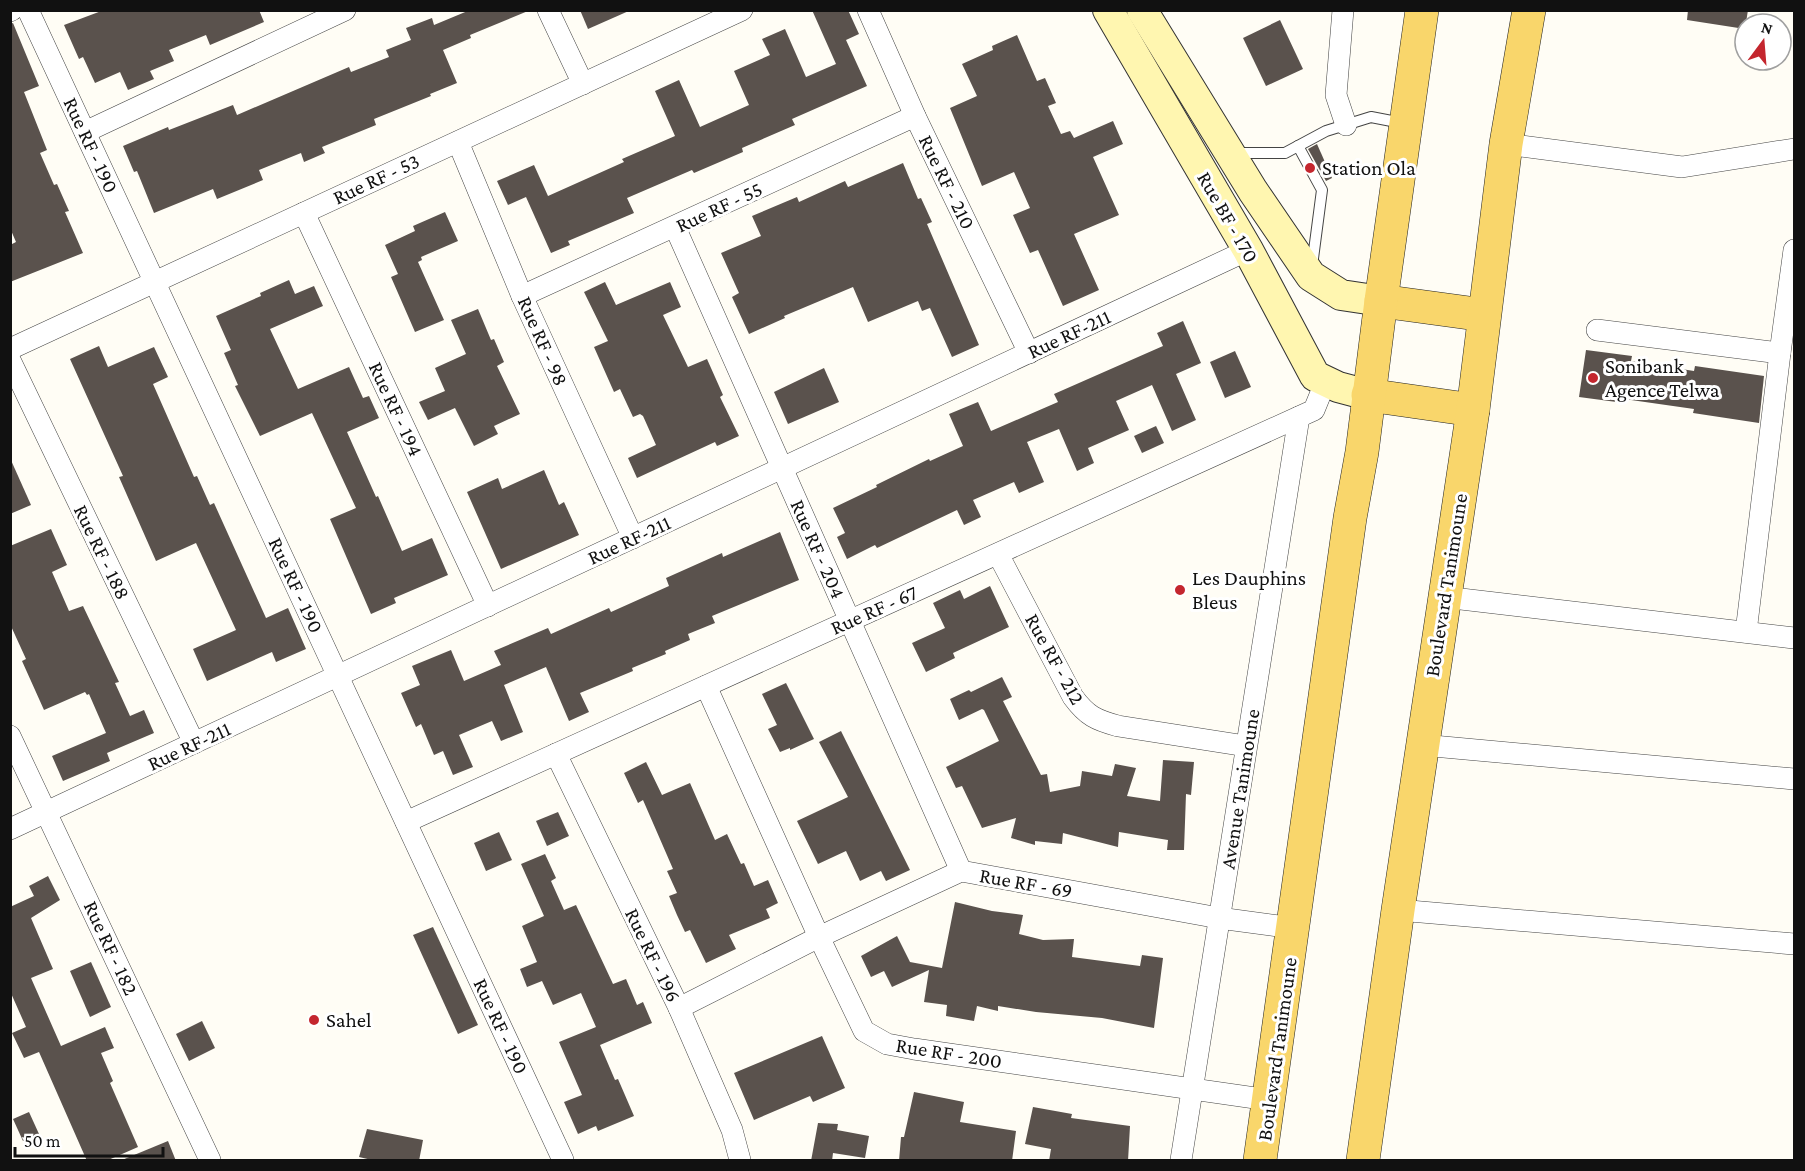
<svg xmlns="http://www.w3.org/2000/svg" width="1805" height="1171" font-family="'Crimson Pro',serif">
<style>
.building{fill:#5a524d}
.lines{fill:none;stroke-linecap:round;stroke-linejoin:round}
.service-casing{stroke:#444;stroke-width:12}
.minor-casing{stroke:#444;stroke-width:22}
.secondary-casing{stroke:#333;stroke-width:32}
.primary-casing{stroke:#222;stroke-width:34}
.service{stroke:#fff;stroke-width:10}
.minor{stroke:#fff;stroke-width:21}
.secondary{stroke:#fff6b0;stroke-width:30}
.primary{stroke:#f9d66b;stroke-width:33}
.poi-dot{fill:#c4262e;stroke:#fff;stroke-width:2}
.labels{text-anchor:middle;stroke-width:6;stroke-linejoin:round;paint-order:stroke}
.street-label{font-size:21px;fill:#111;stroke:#fff}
.poi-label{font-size:21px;fill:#111;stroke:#fff;text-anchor:start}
</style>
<rect width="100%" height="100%" fill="#fffdf5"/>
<g class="building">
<path d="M104,10h155l5,12 -54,23 -4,-10 -37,15 5,11 -24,10 4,8 -26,11 -8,-18 -25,11 -12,-26 -4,2 -15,-34z"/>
<path d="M470,10l58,1 -58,24 1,3 -28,12 14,33 -27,11 1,2 -57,23 2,6 -54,22 3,6 -21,9 -3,-9 -42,17 4,10 -46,19 -4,-10 -59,24 -17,-42 -3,1 -11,-26 45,-19 1,3 64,-25 4,10 112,-48 2,5 38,-15 -3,-7 25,-10 -5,-12 26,-10 2,7z"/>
<path d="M580,10h51l-43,19z"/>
<path d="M812,10h36l11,24 -13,6 21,46 -75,33 3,6 -53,23 1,4 -49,21 -2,-3 -65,28 7,15 -66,28 2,4 -19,8 -25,-56 -18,8 -11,-24 37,-16 14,31 76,-34 -2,-3 53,-23 -20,-45 24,-11 21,47 49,-22 -15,-34 36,-16 -8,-16 23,-10 21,48 30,-13z"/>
<path d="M1688,10h60l-3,19 -58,-9z"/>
<path d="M1280,20l23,49 -37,17 -23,-48z"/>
<path d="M13,23l26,63 -15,6 23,58 -7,3 14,32 3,-1 12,27 -4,1 18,41 -73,29v-37l6,-3 -6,-14v-204z"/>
<path d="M1017,35l20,46 8,-3 11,25 -8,3 13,28 9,-3 4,7 39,-17 10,23 -30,13 26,58 -45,19 25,56 -36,16 -25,-56 -8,3 -17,-38 17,-7 -16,-36 -32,14 -32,-78 27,-12 -15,-32 31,-14 -1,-4z"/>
<path d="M1317,144l15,34 -6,3 -18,-32z"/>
<path d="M903,163l15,36 3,-1 11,24 -5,2 52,121 -27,12 -22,-49 -8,3 -4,-10 -50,21 -15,-35 -69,29 1,2 -36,16 -17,-37 7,-4 -18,-40 40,-17 -9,-20 45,-19 2,5 46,-21 3,6z"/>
<path d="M445,212l13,29 -37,16 1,3 -4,2 26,58 -29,12 -24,-55 7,-3 -13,-29 30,-14 -2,-5z"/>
<path d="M289,280l6,14 19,-8 9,20 -53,23 28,60 51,-22 14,31 6,-2 10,22 -32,14 29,65 2,-1 24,55 30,-13 16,37 -54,23 2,5 -25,11 -41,-95 26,-11 -44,-95 -52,23 -25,-50 3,-1 -14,-32 7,-3 -15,-34 45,-20 -1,-3z"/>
<path d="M605,282l11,23 54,-23 11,25 -18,8 25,52 19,-8 16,36 -3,2 19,39 -22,10 -2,-4 -78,36 -9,-20 28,-13 -13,-29 -3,-2 -7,3 -13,-28 -6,3 -20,-45 14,-6 -24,-49z"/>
<path d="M478,309l13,31 3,-1 10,23 -7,4 23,48 -26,12 4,8 -24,12 -19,-38 -27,12 -9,-18 26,-11 -10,-23 31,-14 -15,-34z"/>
<path d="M1183,321l18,42 -25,11 20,46 -24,11 -20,-46 -36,16 13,29 -41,18 6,15 -17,8 -18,-42 -32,13 17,40 -25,11 -5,-11 -41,18 8,17 -17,8 -7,-15 -80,38 -2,-3 -28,14 -10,-22 8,-4 -12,-25 44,-21 -1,-2 53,-26 1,2 33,-15 -14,-32 29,-12 13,29 67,-29 -4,-8 109,-48 -6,-13z"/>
<path d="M99,346l9,21 46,-20 14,30 -15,7 41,93 3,-1 13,29 4,-2 52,115 22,-10 18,41 -30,13 -4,-10 -65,29 -14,-32 43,-19 -40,-87 -40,18 -37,-84 4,-1 -53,-117z"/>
<path d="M1586,350l46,6 -1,5 63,10 1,-5 69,10 -5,47 -66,-10 1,-4 -70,-10v4l-45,-6z"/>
<path d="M1235,351l16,36 -26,11 -15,-36z"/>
<path d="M824,368l15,34 -51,22 -14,-32z"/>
<path d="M1156,426l8,17 -22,10 -8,-17z"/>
<path d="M10,458l21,47 -21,9z"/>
<path d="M544,470l15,35 5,-3 15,33 -78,34 -34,-77 31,-14 4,11z"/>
<path d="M51,529l16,36 -15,7 17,39 14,-5 36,76 -4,1 15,33 14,-6 10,23 -47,20 3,8 -47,20 -11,-25 54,-23 -17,-39 -2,1 -2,-3 -41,18 -22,-49 4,-2 -16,-35v-78z"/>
<path d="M780,532l19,48 -87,36 3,7 -27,11 2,6 -25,11 1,3 -34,14 1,3 -53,22 9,19 -20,9 -23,-54 -42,18 19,47 -22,9 -9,-20 -33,14 14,32 -20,8 -10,-24 -9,4 -13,-31 -5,3 -15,-34 19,-8 -8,-19 39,-16 13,31 37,-16 -7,-14 54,-23 3,6 58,-26 2,4 58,-26 -3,-8 56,-25 1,4z"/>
<path d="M990,586l19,41 -56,26 2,5 -29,14 -14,-29 33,-15 -12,-25 27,-13 4,9z"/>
<path d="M1002,677l10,20 -9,4 38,74 6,-1 3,18 30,-6 2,-15 30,5 3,-12 21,4 -9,28 33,5 3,-41 31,2 -3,33 -5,-1 -2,56h-17l1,-10 -49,-8 -1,15 -55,-14 -1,11 -27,-3v4l-24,-7 5,-20 -34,10 -20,-42 -6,2 -10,-21 53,-26 -15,-31 -2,-1 -23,11 -9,-21 19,-9 2,2z"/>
<path d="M786,683l28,56 -24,11v-2l-10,4 -12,-23 9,-4 -15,-31z"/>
<path d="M841,731l69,139 -24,11 -5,-10 -21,10 -14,-30 -28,13 -21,-43 51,-24 -29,-55z"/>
<path d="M646,762l16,33 28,-12 25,57 12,-6 14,30 3,-1 10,23 14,-6 10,23 -12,6 4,9 -41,17 7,14 -30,14 -16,-33 -5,2 -8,-17 -8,-19 8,-3 -10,-22 6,-2 -30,-69 -5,3 -14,-30z"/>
<path d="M558,812l11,24 -22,10 -11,-25z"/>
<path d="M499,832l13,28 -26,11 -12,-28z"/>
<path d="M545,854l11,24 -5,3 13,29 12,-5 37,79 13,-5 11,26 6,-3 9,21 -52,22 15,35 3,-1 16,37 -36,15 -2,-5 -18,8 -14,-32 18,-7 -23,-53 37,-15 -15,-34 -28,12 -11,-24 -15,6 -7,-18 17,-7 -15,-36 22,-10 -23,-52z"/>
<path d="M48,876l12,24 -29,18 22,51 -22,9 30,68 44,-19 9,21 -13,5 12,28 -3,2 28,64 -32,14h-19l-48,-109 -15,6 -12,-25 14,-6 -16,-36v-84l24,-11 -5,-10z"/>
<path d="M955,902l37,9 31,4 -4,19 24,6 31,-1 -2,18 68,9 2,-11 21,3 -9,70 -52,-10 -66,-6 -38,-6v5l-21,-5 -3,15 -28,-5 1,-11 -23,-3 5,-32 -37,17 -8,-16 -13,6 -10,-21 36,-20 13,26 32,6z"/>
<path d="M433,927l45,98 -20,9 -45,-99z"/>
<path d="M91,962l20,45 -21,10 -20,-46z"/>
<path d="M202,1021l13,27 -26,13 -13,-27z"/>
<path d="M822,1036l23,52 -32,14 -3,-6 -56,24 -20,-47z"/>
<path d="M914,1092l50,10 -4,20 56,9 -4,30h-113l2,-24h3z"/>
<path d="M1033,1107l39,7 -1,4 59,8 -2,35h-79l2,-12 -26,-5z"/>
<path d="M29,1112l10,22 -16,7 -10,-22z"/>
<path d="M818,1123l20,1 -1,6 32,6 -4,22 -32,-5 -1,8h-21z"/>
<path d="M367,1129l56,11 -4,21h-43l-17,-4z"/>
<path d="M168,1141l8,20h-54v-1z"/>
</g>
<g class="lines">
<defs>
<g id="service">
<path d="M1298,146l24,44 -10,76"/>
<path d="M1234,153h51l41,-22 45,-14 31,6"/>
</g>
<g id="minor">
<path d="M28,10l535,1150"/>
<path d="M548,10l35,74"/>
<path d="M868,10l47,106 114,237"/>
<path d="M1343,10l-7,85 10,30"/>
<path d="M10,11l2,-1"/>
<path d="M85,132l260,-122"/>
<path d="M458,142l64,154 111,242"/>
<path d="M1506,144l176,23 112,-18"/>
<path d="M304,213l184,393"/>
<path d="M675,227l286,644"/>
<path d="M522,296l393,-180"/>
<path d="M1597,330l183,23"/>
<path d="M10,349l732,-339"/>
<path d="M10,360l184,383"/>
<path d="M998,554l75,143c14,19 23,23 45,29l128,20"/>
<path d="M1444,597l350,41"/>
<path d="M1746,632l34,-279 14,-103"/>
<path d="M706,686l113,251 45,94 23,13 27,5 355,51"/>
<path d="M10,736l200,424"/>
<path d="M1422,745l372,34"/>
<path d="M556,754l123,254 53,122 8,30"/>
<path d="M406,822l908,-412 11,-27"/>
<path d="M10,829l1238,-579"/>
<path d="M1398,910l396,34"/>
<path d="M679,1008l140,-71 142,-66 258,47 75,10"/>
<path d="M1181,1160l118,-743"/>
</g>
<g id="secondary">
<path d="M1108,10l140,240 67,126 23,11 30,8"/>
<path d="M1142,10l111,181 58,85 30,19 40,6"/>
</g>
<g id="primary">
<path d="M1381,301l103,14"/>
<path d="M1368,395l105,15"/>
<path d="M1260,1160l90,-642 12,-66 19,-151 41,-291"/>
<path d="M1363,1160l35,-250 75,-500 33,-266 23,-134"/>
</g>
</defs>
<use href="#service" class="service-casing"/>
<use href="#minor" class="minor-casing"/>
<use href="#secondary" class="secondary-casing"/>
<use href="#primary" class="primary-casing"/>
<use href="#service" class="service"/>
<use href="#minor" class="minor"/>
<use href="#secondary" class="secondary"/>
<use href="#primary" class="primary"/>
</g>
<g class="poi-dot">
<circle cx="1310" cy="168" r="6"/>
<circle cx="1593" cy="378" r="6"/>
<circle cx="1180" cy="590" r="6"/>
<circle cx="314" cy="1020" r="6"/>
</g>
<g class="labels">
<g class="street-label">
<text transform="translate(91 145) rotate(65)" y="7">Rue RF - 190</text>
<text transform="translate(376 179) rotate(-25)" y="7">Rue RF - 53</text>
<text transform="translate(947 182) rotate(64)" y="7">Rue RF - 210</text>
<text transform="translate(719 207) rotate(-25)" y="7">Rue RF - 55</text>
<text transform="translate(1228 217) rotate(60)" y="7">Rue BF - 170</text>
<text transform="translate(1069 334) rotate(-25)" y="7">Rue RF-211</text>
<text transform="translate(543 341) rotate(66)" y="7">Rue RF - 98</text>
<text transform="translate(396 409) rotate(65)" y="7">Rue RF - 194</text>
<text transform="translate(629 540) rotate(-25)" y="7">Rue RF-211</text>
<text transform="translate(818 549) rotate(66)" y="7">Rue RF - 204</text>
<text transform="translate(102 552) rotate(64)" y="7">Rue RF - 188</text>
<text transform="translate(296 585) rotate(65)" y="7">Rue RF - 190</text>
<text transform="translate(1446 585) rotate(-81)" y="7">Boulevard Tanimoune</text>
<text transform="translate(874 610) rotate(-24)" y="7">Rue RF - 67</text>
<text transform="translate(1055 659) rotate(61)" y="7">Rue RF - 212</text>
<text transform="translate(189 746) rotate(-25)" y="7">Rue RF-211</text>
<text transform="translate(1240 789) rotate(-81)" y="7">Avenue Tanimoune</text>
<text transform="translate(1026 883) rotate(10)" y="7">Rue RF - 69</text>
<text transform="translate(111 948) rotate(65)" y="7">Rue RF - 182</text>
<text transform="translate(653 955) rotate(64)" y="7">Rue RF - 196</text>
<text transform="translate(501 1026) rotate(65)" y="7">Rue RF - 190</text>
<text transform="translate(1277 1049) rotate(-82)" y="7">Boulevard Tanimoune</text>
<text transform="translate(949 1053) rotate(9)" y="7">Rue RF - 200</text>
</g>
<g class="poi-label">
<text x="1322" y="175">Station Ola</text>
<text x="1605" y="373">Sonibank<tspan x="1605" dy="24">Agence Telwa</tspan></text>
<text x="1192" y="585">Les Dauphins<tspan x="1192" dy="24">Bleus</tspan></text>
<text x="326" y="1027">Sahel</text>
</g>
</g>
<rect width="1805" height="1171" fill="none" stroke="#111111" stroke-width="24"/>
<g transform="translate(1763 42) rotate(16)"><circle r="28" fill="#ffffff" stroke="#a0a0a0" stroke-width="1.5"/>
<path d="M0-4.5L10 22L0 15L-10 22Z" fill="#c4262e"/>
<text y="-9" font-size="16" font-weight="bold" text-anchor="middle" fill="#111111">N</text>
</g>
<path d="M15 1147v9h148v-9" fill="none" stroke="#111111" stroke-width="3"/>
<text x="24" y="1147" font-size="18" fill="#111111" stroke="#ffffff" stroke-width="4.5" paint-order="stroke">50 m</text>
</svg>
